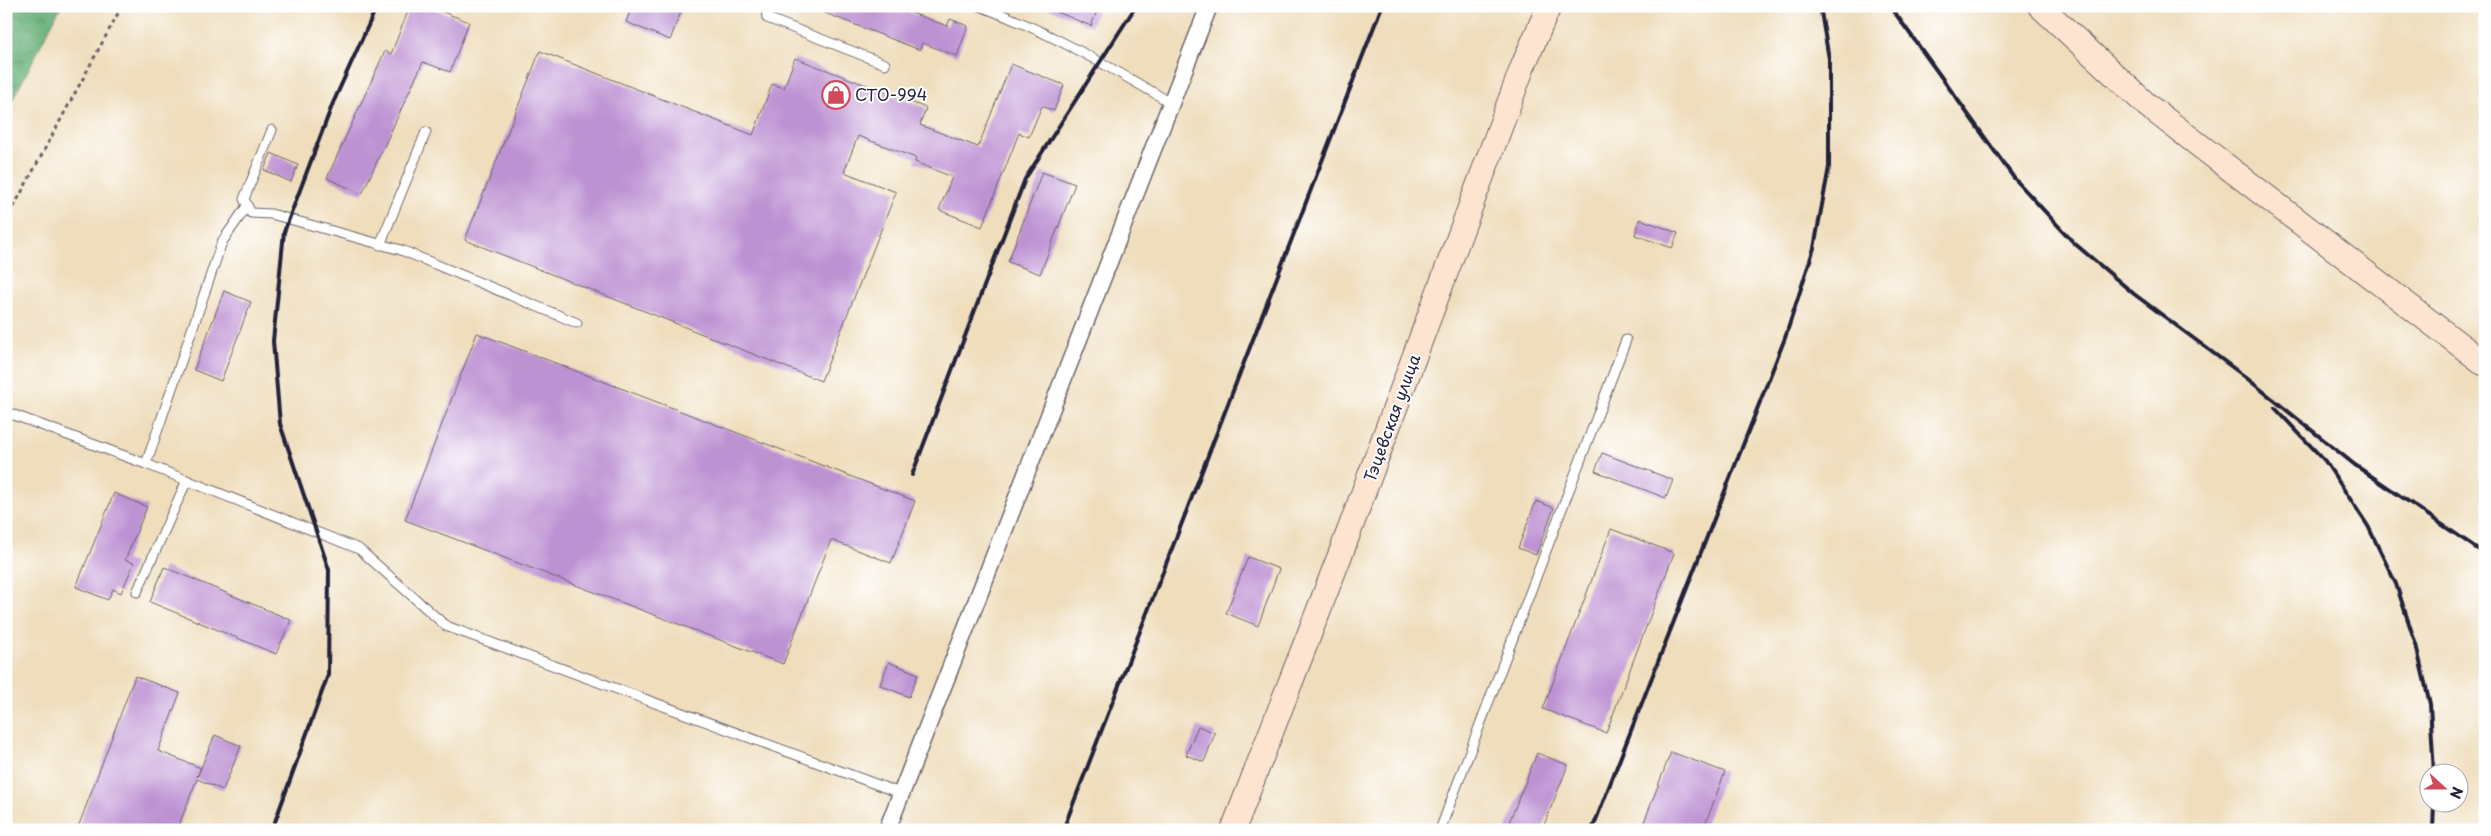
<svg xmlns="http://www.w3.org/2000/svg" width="2491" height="836" font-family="'Playpen Sans',sans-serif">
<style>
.forest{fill:url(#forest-crowns);stroke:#426757}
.building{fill:#bd92d3}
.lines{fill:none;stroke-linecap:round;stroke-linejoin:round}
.lane-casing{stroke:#6a6368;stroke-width:11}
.street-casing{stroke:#6a6368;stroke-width:19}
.secondary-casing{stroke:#6a6368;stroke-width:26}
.path{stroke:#6a6368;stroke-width:3;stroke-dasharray:4 4;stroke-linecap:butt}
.lane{stroke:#fff;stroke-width:9}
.street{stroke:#fff;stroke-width:16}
.secondary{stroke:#fde4d0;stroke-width:24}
.rail{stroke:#22223b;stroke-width:4}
.labels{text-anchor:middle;stroke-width:4;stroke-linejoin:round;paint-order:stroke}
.poi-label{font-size:16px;fill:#22223b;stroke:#fff;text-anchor:start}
.street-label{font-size:16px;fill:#22223b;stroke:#fff}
</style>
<defs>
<pattern id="forest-crowns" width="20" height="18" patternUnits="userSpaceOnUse" patternTransform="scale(1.25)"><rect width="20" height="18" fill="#62ac73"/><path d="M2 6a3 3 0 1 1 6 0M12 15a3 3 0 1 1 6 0" fill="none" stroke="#508c60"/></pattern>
</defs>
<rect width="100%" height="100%" fill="#fff"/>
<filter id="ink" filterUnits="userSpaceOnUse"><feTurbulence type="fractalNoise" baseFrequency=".02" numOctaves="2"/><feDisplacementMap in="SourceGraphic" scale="10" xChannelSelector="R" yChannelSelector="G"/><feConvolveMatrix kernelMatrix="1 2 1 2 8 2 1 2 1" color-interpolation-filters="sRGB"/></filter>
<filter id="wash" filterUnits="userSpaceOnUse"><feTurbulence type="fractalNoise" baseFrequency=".0096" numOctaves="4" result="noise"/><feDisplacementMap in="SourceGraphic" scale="20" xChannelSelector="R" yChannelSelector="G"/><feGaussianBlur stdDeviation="1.12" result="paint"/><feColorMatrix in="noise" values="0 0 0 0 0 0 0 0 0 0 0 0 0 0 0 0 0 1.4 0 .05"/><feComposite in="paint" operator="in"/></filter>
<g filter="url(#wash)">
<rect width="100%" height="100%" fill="#efddbb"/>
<path class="forest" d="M6,6h55l-55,107z"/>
<g id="blocks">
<g class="building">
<path d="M410,6h17l42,16 -19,50 -27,-10 -61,132 -35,-16 58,-127 6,3z"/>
<path d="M632,6h34l15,6 -11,28 -44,-18z"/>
<path d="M807,6h86l54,20 3,-7 18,7 -11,30 -35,-13 -2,7z"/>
<path d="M1043,6h56l-8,20z"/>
<path d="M540,51l213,84 19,-51 12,4 11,-30 131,50 -6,17 58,22 33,-83 53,21 -10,26 -12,-5 -13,31 -10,-4 -37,94 -43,-17 13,-33 -37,-15 1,-4 -58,-22 -14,36 52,20 -75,189 -356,-141z"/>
<path d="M271,153l27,12 -7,17 -27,-12z"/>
<path d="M1042,172l33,12 -35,90 -32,-12z"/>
<path d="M1640,219l38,14 -6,15 -37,-13z"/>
<path d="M224,291l27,11 -30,79 -27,-11z"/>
<path d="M477,333l438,168 -24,62 -60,-23 -48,124 -378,-144z"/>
<path d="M1602,453l71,27 -7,18 -71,-27z"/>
<path d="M114,493l33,14 -22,53 9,3 -13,30 -8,-4 -5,11 -32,-13z"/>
<path d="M1536,501l18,7 -18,47 -18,-7z"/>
<path d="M1611,529l63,24 -68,180 -63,-24z"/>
<path d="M1248,557l31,12 -21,57 -32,-13z"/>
<path d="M164,567l127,53 -15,34 -126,-52z"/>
<path d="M889,662l29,12 -9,23 -29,-12z"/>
<path d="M135,676l45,17 -22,58 43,17 -4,9 18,-42 26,11 -18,44 -26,-11 -20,51h-100z"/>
<path d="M1198,726l17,7 -11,29 -18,-7z"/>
<path d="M1671,752l54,20 -22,58h-62z"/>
<path d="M1537,753l31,12 -26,65h-36z"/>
</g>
</g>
</g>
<g filter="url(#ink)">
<use href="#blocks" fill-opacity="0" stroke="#6a6368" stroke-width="1"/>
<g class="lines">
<defs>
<g id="lane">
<path d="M766,6l1,12 118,46"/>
<path d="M980,6c68,25 130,61 193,98"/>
<path d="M272,130l-28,69 7,14 20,1 130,36 176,73"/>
<path d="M380,245l46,-113"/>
<path d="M6,412l140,52 213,85 87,77 454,167"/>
<path d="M146,464l76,-222 25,-36"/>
<path d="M137,592l50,-112"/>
<path d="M1440,830l186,-490"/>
</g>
<path id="street" d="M887,830l322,-824"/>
<g id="secondary">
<path d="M2040,6l108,100 337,258"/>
<path d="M1233,830l109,-280 181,-484 26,-60"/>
</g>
</defs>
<use href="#lane" class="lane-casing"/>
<use href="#street" class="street-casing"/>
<use href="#secondary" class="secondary-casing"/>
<path class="path" d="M6,221l116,-215"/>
<use href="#lane" class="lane"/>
<use href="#street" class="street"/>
<use href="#secondary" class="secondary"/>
<g class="rail">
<path d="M1890,6l124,172 60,65 60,51 110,82 111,89 130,89"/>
<path d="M2275,408l50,53 43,65 28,58 20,61 14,59 4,70"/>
<path d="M912,475l113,-296 111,-173"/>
<path d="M272,830l56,-155 1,-105 -49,-146 -7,-83 11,-109 49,-129 44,-97"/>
<path d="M1063,830l319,-824"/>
<path d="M1592,830l193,-492 29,-90 15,-81v-108l-9,-53"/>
<path d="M2433,830l1,-26"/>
</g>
</g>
</g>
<defs>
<symbol id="shop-ring" viewBox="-11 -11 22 22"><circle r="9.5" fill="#fff" stroke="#d1495b" stroke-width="1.5"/><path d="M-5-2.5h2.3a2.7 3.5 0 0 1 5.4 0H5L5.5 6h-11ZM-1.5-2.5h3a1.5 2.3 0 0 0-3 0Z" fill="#d1495b"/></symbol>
</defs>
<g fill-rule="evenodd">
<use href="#shop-ring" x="820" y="79" width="32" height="32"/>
</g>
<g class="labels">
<g class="poi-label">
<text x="855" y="101">СТО-994</text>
</g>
<g class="street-label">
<text transform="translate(1392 418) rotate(-70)" y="6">Тэцевская улица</text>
</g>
</g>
<rect width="2491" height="836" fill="none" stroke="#fff" stroke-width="25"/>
<g transform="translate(2444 788) rotate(111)"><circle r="24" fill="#ffffff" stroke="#a7a7b1"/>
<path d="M0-4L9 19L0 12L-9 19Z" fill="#d1495b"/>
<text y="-8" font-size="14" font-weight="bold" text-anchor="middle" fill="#22223b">N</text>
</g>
</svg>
